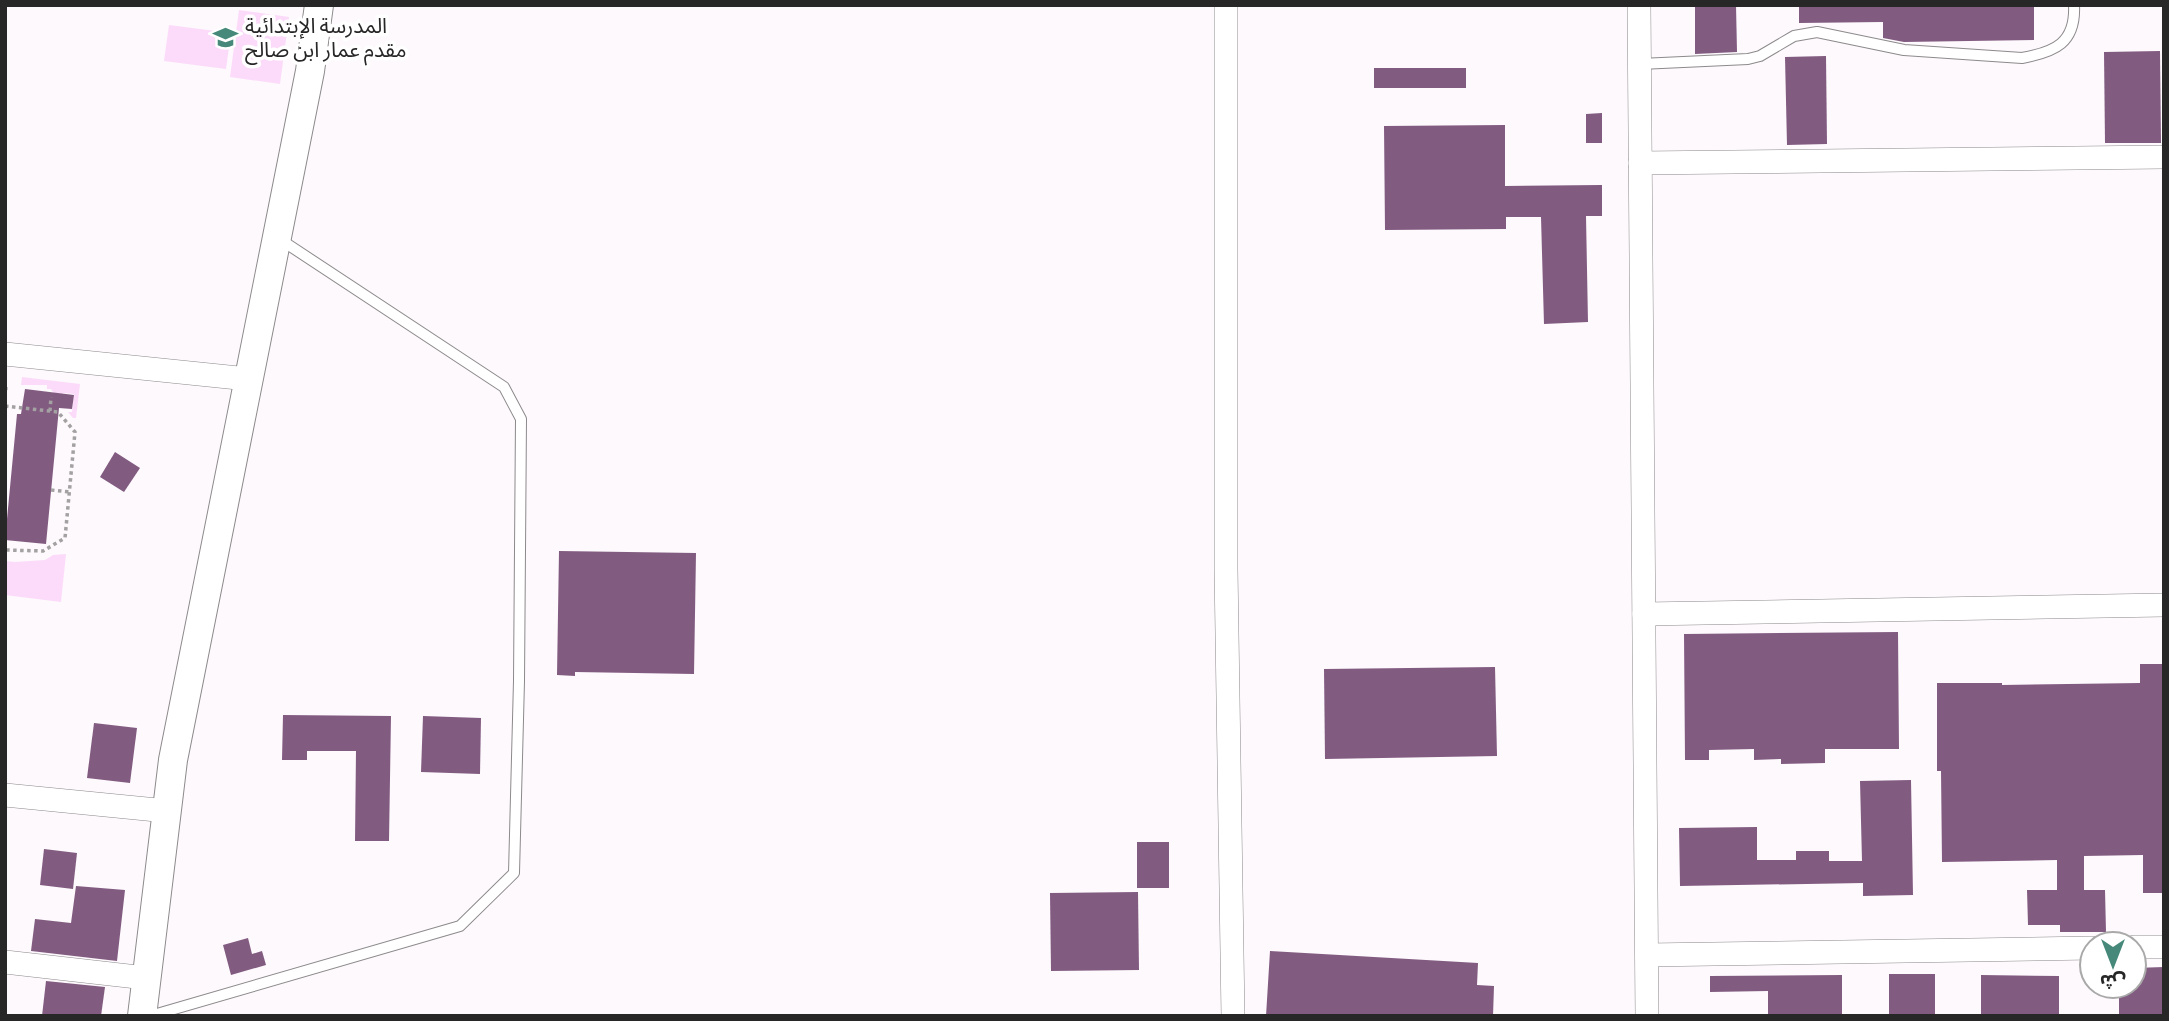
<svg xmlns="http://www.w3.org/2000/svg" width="2169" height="1021" font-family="Commissioner,'Noto Sans Arabic',sans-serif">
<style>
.green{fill:#fcdbfa}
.building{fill:#825b81}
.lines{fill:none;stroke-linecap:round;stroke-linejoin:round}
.service-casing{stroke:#8d8a8c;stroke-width:12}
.minor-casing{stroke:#8d8a8c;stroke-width:24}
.tertiary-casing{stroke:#8d8a8c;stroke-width:30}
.path{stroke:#a4a1a3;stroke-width:3.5;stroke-dasharray:3.5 3.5;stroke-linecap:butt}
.service{stroke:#fff;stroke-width:10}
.minor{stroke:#fff;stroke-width:23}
.tertiary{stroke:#fff;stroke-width:28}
.labels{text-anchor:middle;stroke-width:7;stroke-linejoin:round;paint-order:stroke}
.poi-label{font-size:21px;fill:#282728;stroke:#fff;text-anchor:start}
</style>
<rect width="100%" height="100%" fill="#fdf9fc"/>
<g class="green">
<path d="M239,10l50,7 -9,67 -50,-7z"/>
<path d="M169,25l62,8 -5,36 -62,-8z"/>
<path d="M22,377l58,7 -4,34h-3l-5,-6h4l2,-18 -11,-1 -1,3 -7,-1 -4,-6h-4v-4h-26z"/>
<path d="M66,554l-5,48 -56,-7v-34l10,1 30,-2 8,-5z"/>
</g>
<g class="building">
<path d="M1695,5h41l1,47 -42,2z"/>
<path d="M1799,5h235v35l-130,2 -21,-4v-16l-84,1z"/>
<path d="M2160,51l1,92h-56l-1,-91z"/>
<path d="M1826,56l1,88 -40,1 -2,-88z"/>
<rect x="1374" y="68" width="92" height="20"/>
<path d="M1602,113v30h-16v-29z"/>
<path d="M1505,125v61l97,-1v31h-16l2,106 -44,2 -3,-107h-35v12l-121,1 -1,-104z"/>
<path d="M25,389l49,6 -2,14 -13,-1 -13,136 -41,-4 12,-126h4z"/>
<path d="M115,452l25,16 -16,24 -24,-15z"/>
<path d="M559,551l137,2 -2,121 -119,-2v4l-18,-1z"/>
<path d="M1898,632l1,117h-74v14l-44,1v-5l-27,1v-11l-45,1v10h-24l-1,-126z"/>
<path d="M2140,664h24v229h-21v-38l-59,1v34h21l1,42h-46v-7h-32l-1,-35h30v-30l-115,2 -1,-91h-4v-88h65v2l138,-2z"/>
<path d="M1495,667l2,89 -172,3 -1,-90z"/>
<path d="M283,715l108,1 -2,125h-34l1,-90h-49v9h-25z"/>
<path d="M423,716l58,2 -1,56 -59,-2z"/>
<path d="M94,723l43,5 -7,55 -43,-5z"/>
<path d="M1911,780l2,115 -50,1v-13l-183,3 -1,-58 78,-1v33h39v-9h33v10h33l-2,-80z"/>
<rect x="1137" y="842" width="32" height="46"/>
<path d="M44,849l33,4 -4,36 -33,-4z"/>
<path d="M76,886l49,4 -8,71 -86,-10 4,-32 36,4z"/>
<path d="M1138,892l1,78 -88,1 -1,-78z"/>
<path d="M248,938l4,16 10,-3 4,14 -35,10 -8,-30z"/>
<path d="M1270,951l208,12 -1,22 17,1 -1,30h-227z"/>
<path d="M2164,967v49h-45v-30h15v-18z"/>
<rect x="1889" y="974" width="46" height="42"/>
<path d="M1842,975v41h-74v-25l-58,1v-16z"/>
<path d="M1981,975l78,1v40h-78z"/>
<path d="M46,981l59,6 -4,29h-59z"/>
</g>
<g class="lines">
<defs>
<g id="service">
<path d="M1640,64l108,-5 12,-3 34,-20 23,-4 87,18 118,8c33,-6 54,-15 52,-53"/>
<path d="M150,1016l310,-90 54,-53 5,-192 2,-262 -17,-32 -226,-149"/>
</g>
<g id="minor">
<path d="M1226,5v564l7,447"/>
<path d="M1639,5l8,1011"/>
<path d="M1640,163l524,-6"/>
<path d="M5,354l243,25"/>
<path d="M1644,614l520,-9"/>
<path d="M5,795l162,16"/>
<path d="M2134,947h30"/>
<path d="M1647,955l445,-7"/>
<path d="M5,962l141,16"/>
</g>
<path id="tertiary" d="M142,1016l31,-256 137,-689 9,-66"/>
</defs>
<use href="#service" class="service-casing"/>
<use href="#minor" class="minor-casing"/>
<use href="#tertiary" class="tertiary-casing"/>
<g class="path">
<path d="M5,397l1,-10"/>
<path d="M5,406l53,6 17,20 -10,106 -22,13 -38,-1"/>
<path d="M50,411l1,-14"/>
<path d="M51,490l19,2"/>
</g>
<use href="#service" class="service"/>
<use href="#minor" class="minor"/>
<use href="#tertiary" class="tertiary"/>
</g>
<defs>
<symbol id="school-bare" viewBox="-9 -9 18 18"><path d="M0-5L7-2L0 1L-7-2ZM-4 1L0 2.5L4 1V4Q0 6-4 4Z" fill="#46897b" stroke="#fff" stroke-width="2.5" paint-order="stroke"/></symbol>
</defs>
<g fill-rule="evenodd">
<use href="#school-bare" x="208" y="20" width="35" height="35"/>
</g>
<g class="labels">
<g class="poi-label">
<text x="245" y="33">المدرسة الإبتدائية<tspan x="245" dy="24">مقدم عمار ابن صالح</tspan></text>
</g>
</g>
<rect width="2169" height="1021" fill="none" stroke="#282728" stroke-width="14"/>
<g transform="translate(2113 965) rotate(180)"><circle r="33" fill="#ffffff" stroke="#a9a9a9" stroke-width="2"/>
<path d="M0-5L12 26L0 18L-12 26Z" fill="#46897b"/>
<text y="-10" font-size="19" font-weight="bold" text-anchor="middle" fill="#282728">ش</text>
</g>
</svg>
